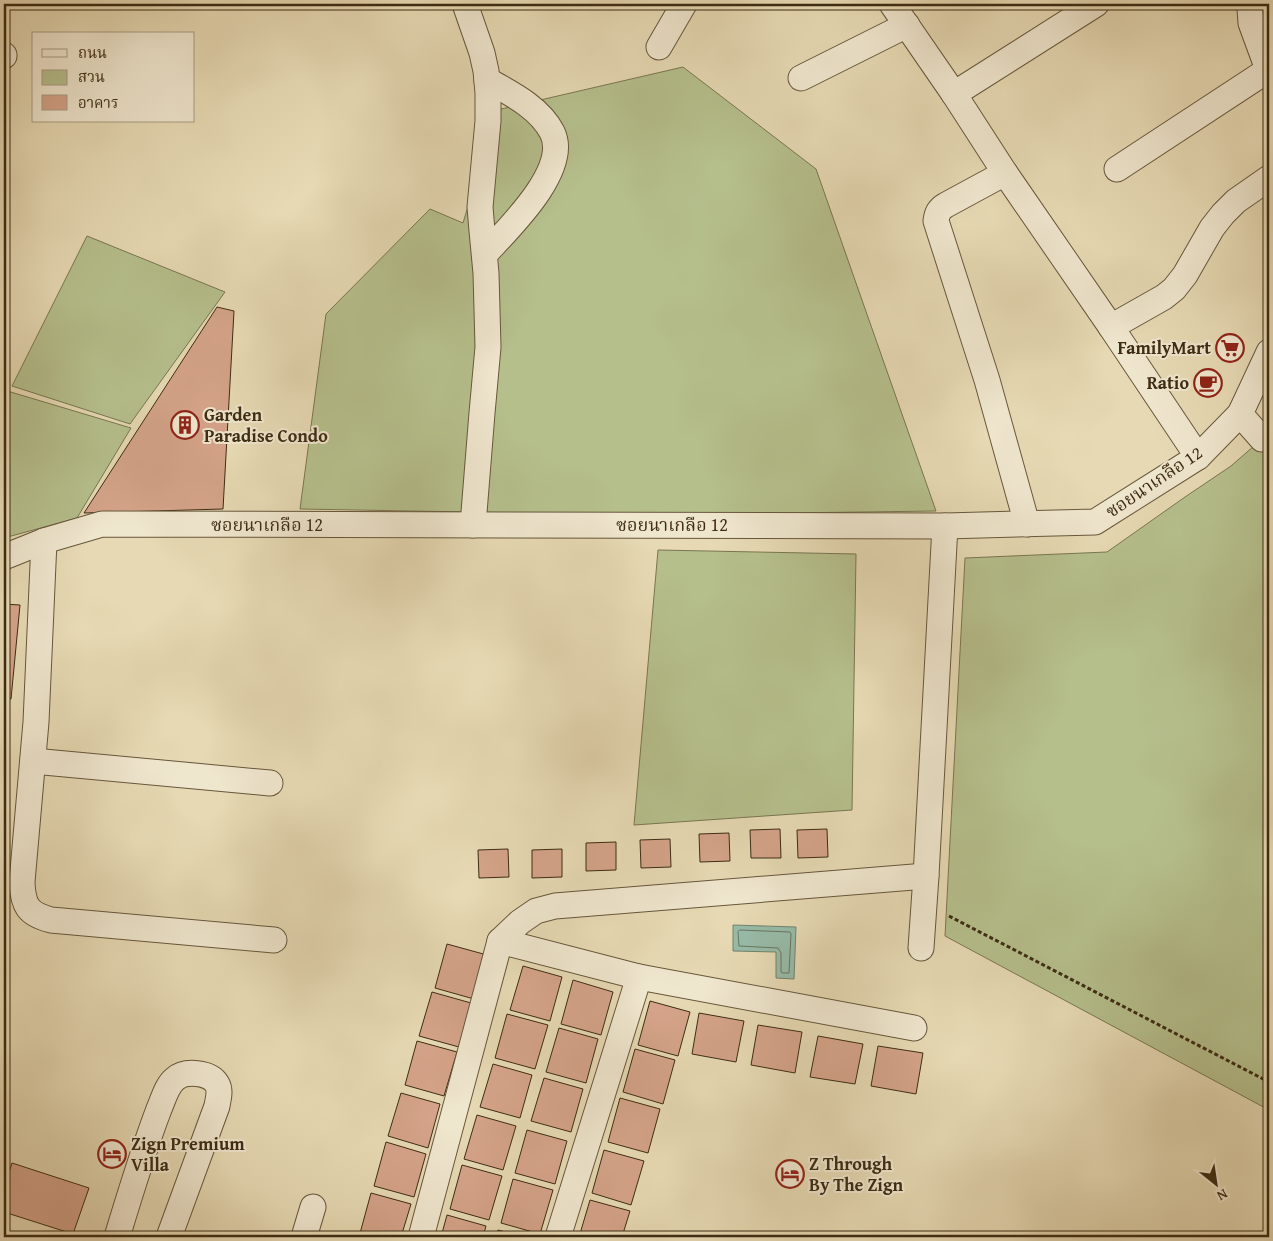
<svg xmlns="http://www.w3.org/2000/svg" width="1273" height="1241" font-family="'Gentium Book Plus','Noto Serif Thai',serif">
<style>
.green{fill:#b5bf8c;stroke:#797650}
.water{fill:#97bba8;stroke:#73826c}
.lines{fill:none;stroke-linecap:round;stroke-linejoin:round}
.shore{stroke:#6a745e;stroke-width:1}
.building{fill:#d4a389;stroke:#3d2c13}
.minor-casing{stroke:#67573b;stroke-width:27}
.path{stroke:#3d2c13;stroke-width:3;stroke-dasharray:4 2.5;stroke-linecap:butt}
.minor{stroke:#efe6ce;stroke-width:25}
.labels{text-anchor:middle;stroke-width:4;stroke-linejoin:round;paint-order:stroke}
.poi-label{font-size:18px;font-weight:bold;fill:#3d2c13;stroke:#efe6ce;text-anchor:start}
.street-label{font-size:18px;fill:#3d2c13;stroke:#efe6ce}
</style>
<rect width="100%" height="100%" fill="#e6d9b3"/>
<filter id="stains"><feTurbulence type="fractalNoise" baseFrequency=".004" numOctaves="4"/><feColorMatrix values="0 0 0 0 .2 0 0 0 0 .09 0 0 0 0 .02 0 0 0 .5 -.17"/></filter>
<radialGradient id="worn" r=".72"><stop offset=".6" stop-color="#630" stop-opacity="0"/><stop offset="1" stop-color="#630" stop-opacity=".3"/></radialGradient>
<g class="green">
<path d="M683,67l133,102 120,342 -302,4 -334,-6 26,-195 104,-105 33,14 34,-113z"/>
<path d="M87,236l138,56 -95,132 -118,-38z"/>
<path d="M4,390l127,38 -54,90 -73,20z"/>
<path d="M1269,422v688l-324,-174 20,-378 142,-6 78,-55 46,-31 31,-27z"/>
<path d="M658,550l198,4 -4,256 -218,15z"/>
</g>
<path class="water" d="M733,925l63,2 -2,52 -18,-1v-26l-43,-1z"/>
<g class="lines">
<path class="shore" d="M740,930l50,2 1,2 -2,39h-6l-2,-1v-19l-3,-5 -39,-2 -1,-14z"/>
</g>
<g class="building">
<path d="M217,307l17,4 -11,198 -139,4z"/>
<path d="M4,604l16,1 -9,94h-7z"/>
<path d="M780,829l1,29h-30l-1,-28z"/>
<path d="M827,829l1,28 -30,1 -1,-28z"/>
<path d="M729,833l1,28 -30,1 -1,-28z"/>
<path d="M670,839l1,28 -30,1 -1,-28z"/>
<path d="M616,842v28l-30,1v-28z"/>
<path d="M508,849l1,28 -30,1 -1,-28z"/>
<path d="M562,849v28l-30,1v-28z"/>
<path d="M447,944l40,11 -13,44 -39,-11z"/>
<path d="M523,966l39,11 -12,44 -40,-11z"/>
<path d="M573,980l40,12 -12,43 -40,-11z"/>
<path d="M432,992l39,11 -12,44 -40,-11z"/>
<path d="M650,1001l40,11 -12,44 -40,-11z"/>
<path d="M699,1013l45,8 -8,41 -44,-8z"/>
<path d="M507,1014l41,11 -13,44 -40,-11z"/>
<path d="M758,1025l44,7 -7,41 -44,-8z"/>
<path d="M559,1028l39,11 -12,44 -40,-11z"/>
<path d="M818,1036l45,8 -8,40 -45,-7z"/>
<path d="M417,1041l40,11 -13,44 -39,-11z"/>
<path d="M878,1046l45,7 -7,41 -45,-8z"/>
<path d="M635,1049l40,11 -12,44 -40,-12z"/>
<path d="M493,1064l39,11 -12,43 -40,-11z"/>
<path d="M544,1078l39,11 -12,43 -40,-11z"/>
<path d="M401,1093l39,11 -12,44 -40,-12z"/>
<path d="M620,1098l40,11 -12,44 -40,-11z"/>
<path d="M477,1115l39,11 -13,44 -39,-11z"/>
<path d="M527,1130l40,11 -12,43 -40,-11z"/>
<path d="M386,1142l40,12 -12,43 -40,-11z"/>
<path d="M604,1150l40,11 -13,44 -39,-12z"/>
<path d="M12,1163l77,25 -16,46 -69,-22v-24z"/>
<path d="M462,1165l40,11 -13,44 -39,-11z"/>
<path d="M513,1179l40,11 -13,44 -39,-11z"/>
<path d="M371,1193l40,11 -10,33h-42z"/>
<path d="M590,1200l40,11 -8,26h-43z"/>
<path d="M447,1215l39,11 -3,11h-42z"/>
<path d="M498,1230l27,7h-30z"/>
</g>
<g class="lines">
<defs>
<g id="minor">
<path d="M465,4l17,49 4,18 2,22v28l-8,86 2,24 4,42 2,74 -6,66 -9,112"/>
<path d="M892,4l62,90 51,79"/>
<path d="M1251,4l-1,5 1,14 18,49"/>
<path d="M659,47l25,-43"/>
<path d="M4,56v-1"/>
<path d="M801,78l106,-53"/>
<path d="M954,94l142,-90"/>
<path d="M1117,169l151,-99"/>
<path d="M485,254c23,-25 86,-85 67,-122 -13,-25 -42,-39 -65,-52"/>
<path d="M1111,327l87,130"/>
<path d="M1240,414l22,25h7"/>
<path d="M1027,524l-40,-144 -51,-159c1,-8 3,-12 10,-16l59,-32 106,154 53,-30 10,-8 11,-14 27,-47 11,-14 13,-13 33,-23"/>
<path d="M44,541l-8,181 -14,160c1,24 6,32 29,38l223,20"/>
<path d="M4,557l40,-16 58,-17 843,2 150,-4 103,-65 42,-43 29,-62"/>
<path d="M33,761l237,22"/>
<path d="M500,941l139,36 275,51"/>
<path d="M921,948l5,-72 19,-350"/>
<path d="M117,1237c13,-43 26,-86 42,-128 4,-9 8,-24 16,-30 10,-9 35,-7 42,5 4,7 1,15 0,22l-48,131"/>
<path d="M304,1237l9,-30"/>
<path d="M421,1237l79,-296 20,-19 16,-11 19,-5 371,-30"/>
<path d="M558,1237l81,-260"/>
</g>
</defs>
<use href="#minor" class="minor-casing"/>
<path class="path" d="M949,916l320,166"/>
<use href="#minor" class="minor"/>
</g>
<defs>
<symbol id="supermarket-ring" viewBox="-11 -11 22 22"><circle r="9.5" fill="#efe6ce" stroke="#8f2418" stroke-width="1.5"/><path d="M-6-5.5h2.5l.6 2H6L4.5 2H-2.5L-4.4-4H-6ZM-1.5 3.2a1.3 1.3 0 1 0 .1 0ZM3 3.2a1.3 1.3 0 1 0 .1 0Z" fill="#8f2418"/></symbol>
<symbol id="cafe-ring" viewBox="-11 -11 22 22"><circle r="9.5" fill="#efe6ce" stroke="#8f2418" stroke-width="1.5"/><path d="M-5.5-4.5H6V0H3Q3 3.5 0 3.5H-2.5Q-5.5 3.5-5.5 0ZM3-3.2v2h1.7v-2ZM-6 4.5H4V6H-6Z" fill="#8f2418"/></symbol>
<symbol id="building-ring" viewBox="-11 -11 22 22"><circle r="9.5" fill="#efe6ce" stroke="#8f2418" stroke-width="1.5"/><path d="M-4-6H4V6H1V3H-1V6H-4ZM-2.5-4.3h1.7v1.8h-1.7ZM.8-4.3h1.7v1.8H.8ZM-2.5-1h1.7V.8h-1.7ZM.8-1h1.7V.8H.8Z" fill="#8f2418"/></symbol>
<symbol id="hotel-ring" viewBox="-11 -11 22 22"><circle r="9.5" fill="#efe6ce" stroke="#8f2418" stroke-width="1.5"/><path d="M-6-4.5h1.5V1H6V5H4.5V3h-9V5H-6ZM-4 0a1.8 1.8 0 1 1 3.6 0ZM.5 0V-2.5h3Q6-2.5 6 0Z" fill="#8f2418"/></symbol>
</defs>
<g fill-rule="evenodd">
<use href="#supermarket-ring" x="1214" y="332" width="32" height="32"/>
<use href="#cafe-ring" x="1192" y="367" width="32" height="32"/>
<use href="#building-ring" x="169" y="409" width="32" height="32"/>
<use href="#hotel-ring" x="96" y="1138" width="32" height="32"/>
<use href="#hotel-ring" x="774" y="1158" width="32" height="32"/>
</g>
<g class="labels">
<g class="poi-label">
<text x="1211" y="354" text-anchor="end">FamilyMart</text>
<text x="1189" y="389" text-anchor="end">Ratio</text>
<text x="204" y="421">Garden<tspan x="204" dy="21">Paradise Condo</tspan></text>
<text x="131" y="1150">Zign Premium<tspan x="131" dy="21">Villa</tspan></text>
<text x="809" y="1170">Z Through<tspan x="809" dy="21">By The Zign</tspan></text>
</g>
<g class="street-label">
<text transform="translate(1154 482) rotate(-34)" y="6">ซอยนาเกลือ 12</text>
<text x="267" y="531">ซอยนาเกลือ 12</text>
<text x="672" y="531">ซอยนาเกลือ 12</text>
</g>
</g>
<rect width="1273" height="1241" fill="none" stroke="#e6d9b3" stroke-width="20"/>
<rect x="5" y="5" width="1263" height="1231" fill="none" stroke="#3d2c13" stroke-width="2.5"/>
<rect x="10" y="10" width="1253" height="1221" fill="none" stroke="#3d2c13"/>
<rect x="32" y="32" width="162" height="90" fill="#efe6ce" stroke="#a89c83"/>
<rect x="42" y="49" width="25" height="8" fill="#efe6ce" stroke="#a89c83"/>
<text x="78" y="58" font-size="15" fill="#3d2c13">ถนน</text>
<rect x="42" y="70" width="25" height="15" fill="#b5bf8c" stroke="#a89c83"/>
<text x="78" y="82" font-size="15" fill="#3d2c13">สวน</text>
<rect x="42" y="95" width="25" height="15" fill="#d4a389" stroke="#a89c83"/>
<text x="78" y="108" font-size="15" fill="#3d2c13">อาคาร</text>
<g transform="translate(1216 1184) rotate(150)" stroke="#efe6ce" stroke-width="4" paint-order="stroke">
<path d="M0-4L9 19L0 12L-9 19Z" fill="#3d2c13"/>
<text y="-8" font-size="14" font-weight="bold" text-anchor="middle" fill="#3d2c13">N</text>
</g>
<rect width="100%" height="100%" filter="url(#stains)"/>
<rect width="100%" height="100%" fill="url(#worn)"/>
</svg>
